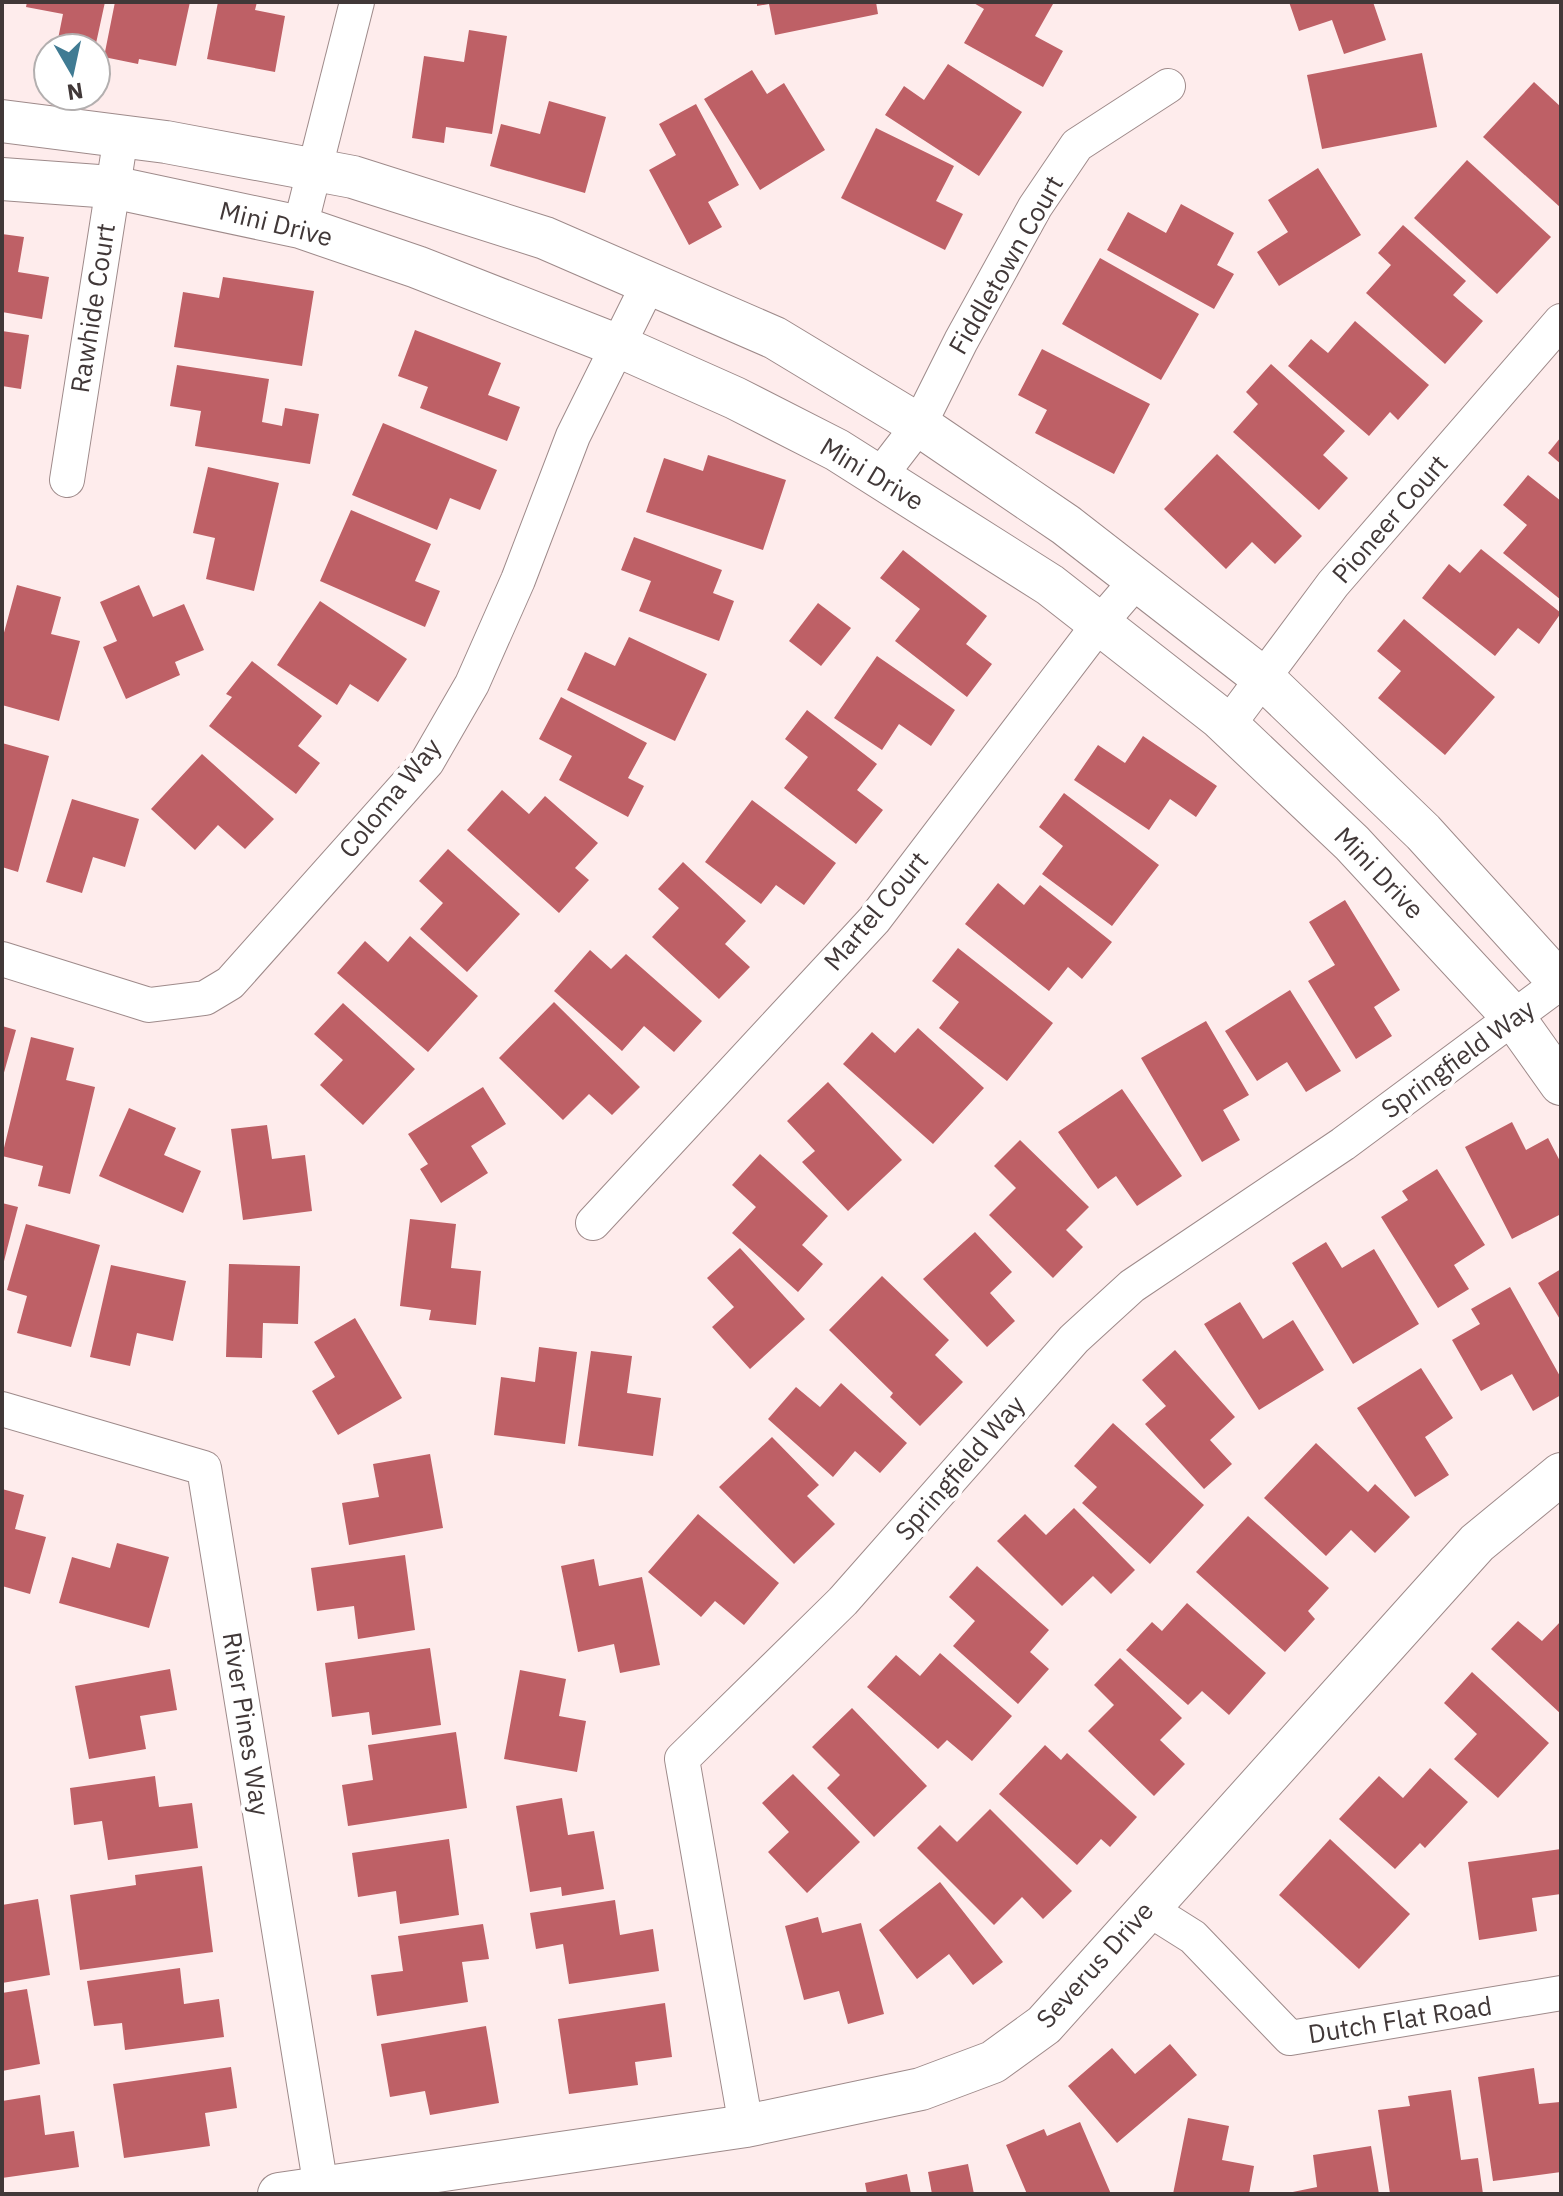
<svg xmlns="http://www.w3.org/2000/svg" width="1563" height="2196" font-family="'IBM Plex Sans',sans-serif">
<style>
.building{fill:#be6066}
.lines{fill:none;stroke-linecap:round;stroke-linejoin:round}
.minor-casing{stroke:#9e8a8a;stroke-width:36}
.tertiary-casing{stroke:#9e8a8a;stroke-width:44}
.minor{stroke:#fff;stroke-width:34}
.tertiary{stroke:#fff;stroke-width:42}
.labels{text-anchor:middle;stroke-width:8;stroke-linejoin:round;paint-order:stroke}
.street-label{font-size:26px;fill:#413838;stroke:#fff}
</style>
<rect width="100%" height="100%" fill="#feecec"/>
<g class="building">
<path d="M27,2h78l-10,46 -38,-4 6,-30 -37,-7z"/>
<path d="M115,2h75l-14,64 -37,-7 -1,5 -34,-7z"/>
<path d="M218,2h39l-2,8 30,6 -10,56 -68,-13z"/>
<path d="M757,2h119l2,12 -103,21 -6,-31 -12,2z"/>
<path d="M972,2l81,2 -18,32 28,15 -20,36 -79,-44 20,-34z"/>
<path d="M1289,2h84l13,38 -42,14 -12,-34 -33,11z"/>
<path d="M469,30l38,6 -15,98 -46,-7 -2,16 -32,-5 12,-82 40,6z"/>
<path d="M1422,53l15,74 -115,22 -15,-74z"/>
<path d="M948,64l74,48 -43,64 -94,-61 19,-29 20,14z"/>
<path d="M752,70l15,24 17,-11 41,67 -65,40 -56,-91z"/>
<path d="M1534,82l27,25v101l-78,-71z"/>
<path d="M549,101l57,16 -21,76 -95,-27 11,-42 39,10z"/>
<path d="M696,104l43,81 -31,17 14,25 -33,18 -40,-75 27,-15 -17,-31z"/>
<path d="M876,128l78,38 -18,35 27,13 -18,36 -104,-52z"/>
<path d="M1467,160l84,77 -54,57 -83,-76z"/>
<path d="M1318,168l43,67 -82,51 -22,-34 31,-20 -20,-32z"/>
<path d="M1181,204l53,29 -17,32 17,9 -20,35 -107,-59 21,-38 38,21z"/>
<path d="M1403,225l63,56 -13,14 30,26 -38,43 -79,-71 25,-28 -13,-12z"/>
<path d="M2,234l22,3 -6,35 31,5 -7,42 -40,-7z"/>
<path d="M1100,258l99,56 -38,66 -99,-56z"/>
<path d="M223,277l91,14 -12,75 -128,-19 9,-55 36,6z"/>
<path d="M1355,321l74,64 -31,35 -8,-8 -21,24 -81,-70 23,-27 17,14z"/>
<path d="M415,330l86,33 -13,32 32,12 -13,34 -87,-33 8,-21 -30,-11z"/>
<path d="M2,331l27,4 -8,54 -19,-3z"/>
<path d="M1042,349l108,55 -36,70 -79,-41 12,-23 -29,-15z"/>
<path d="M1271,364l74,67 -22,24 25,23 -29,32 -86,-78 25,-28 -12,-12z"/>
<path d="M177,365l92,14 -7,43 20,4 3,-18 34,6 -9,50 -115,-18 6,-35 -31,-5z"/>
<path d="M383,423l114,47 -17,40 -30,-12 -13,32 -85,-35z"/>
<path d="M1561,437v27l-13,-11z"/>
<path d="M1217,454l85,82 -27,28 -23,-22 -26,27 -62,-60z"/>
<path d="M708,455l78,25 -23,70 -117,-38 18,-54 39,13z"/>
<path d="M208,467l71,16 -25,108 -48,-12 9,-41 -22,-5z"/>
<path d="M1528,475l33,26v99l-58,-47 24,-28 -24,-20z"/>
<path d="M351,510l80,34 -16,37 25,10 -15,36 -105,-46z"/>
<path d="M634,537l88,33 -9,23 21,8 -15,40 -80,-30 12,-30 -30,-11z"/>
<path d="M1481,549l80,64 -22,31 -21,-16 -23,28 -73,-58 27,-34 11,9z"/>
<path d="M903,550l84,66 -21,28 26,20 -25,33 -72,-56 25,-32 -40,-31z"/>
<path d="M17,585l44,12 -10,37 29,7 -21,80 -57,-16v-65z"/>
<path d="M139,585l14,32 31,-13 20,46 -29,12 5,13 -54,24 -23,-52 14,-6 -17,-39z"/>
<path d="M320,601l87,58 -29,43 -28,-18 -13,21 -60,-40z"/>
<path d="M818,603l33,25 -30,38 -32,-25z"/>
<path d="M1404,619l91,78 -50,58 -67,-57 23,-27 -24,-20z"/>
<path d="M629,637l78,37 -32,67 -108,-51 18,-38 30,14z"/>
<path d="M877,656l78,54 -24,36 -32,-22 -17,26 -48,-32z"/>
<path d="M252,661l70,55 -24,30 22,17 -24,31 -87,-68 23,-29 -6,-3z"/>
<path d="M561,697l86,46 -19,35 16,8 -16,31 -69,-37 13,-24 -33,-17z"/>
<path d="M807,710l70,54 -20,26 26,20 -27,34 -72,-56 24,-31 -23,-18z"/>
<path d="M1143,736l74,50 -21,31 -26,-18 -21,31 -75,-50 24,-35 27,18z"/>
<path d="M2,743l47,13 -31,116 -16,-5z"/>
<path d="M202,754l72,65 -29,30 -27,-24 -23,25 -44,-41z"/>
<path d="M502,790l27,24 16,-18 53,47 -23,25 14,12 -30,33 -92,-83z"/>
<path d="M1064,793l95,72 -47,61 -70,-52 21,-28 -24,-19z"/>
<path d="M72,799l67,20 -14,48 -32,-10 -11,36 -36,-11z"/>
<path d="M752,800l84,63 -32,42 -28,-20 -15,19 -56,-42z"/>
<path d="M448,849l72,65 -53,58 -47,-43 23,-26 -24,-22z"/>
<path d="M683,862l63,59 -21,23 25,23 -31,32 -67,-62 27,-29 -21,-19z"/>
<path d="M998,883l26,22 16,-20 72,57 -30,37 -14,-12 -19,24 -84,-67z"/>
<path d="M1345,900l55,90 -26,17 18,29 -36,23 -48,-78 27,-16 -26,-43z"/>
<path d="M410,936l68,60 -50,56 -91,-79 28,-32 23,21z"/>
<path d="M958,948l95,75 -46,58 -68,-53 20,-26 -27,-21z"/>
<path d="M590,950l21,19 15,-15 76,67 -28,31 -30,-26 -22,25 -68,-60z"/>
<path d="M1290,990l51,81 -35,21 -19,-30 -30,19 -32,-50z"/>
<path d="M554,1002l86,85 -28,28 -23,-21 -26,26 -64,-62z"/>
<path d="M343,1003l72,66 -52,56 -43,-40 23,-25 -29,-26z"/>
<path d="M1206,1021l43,74 -26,15 17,30 -38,22 -61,-104z"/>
<path d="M2,1026l14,4 -13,46h-1z"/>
<path d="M918,1028l66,60 -51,56 -90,-80 29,-32 23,21z"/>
<path d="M31,1037l43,11 -8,32 29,7 -25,107 -32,-8 5,-20 -41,-10z"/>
<path d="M828,1082l74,78 -54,51 -46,-49 13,-11 -28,-30z"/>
<path d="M483,1087l23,37 -35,22 17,27 -47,30 -21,-34 8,-5 -20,-30z"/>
<path d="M1122,1089l60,87 -45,30 -21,-30 -18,13 -40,-57z"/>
<path d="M129,1108l47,20 -12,27 37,16 -18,42 -84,-37z"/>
<path d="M1512,1122l14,28 22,-12 13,25v51l-49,25 -47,-92z"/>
<path d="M267,1125l5,34 33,-4 7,56 -69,9 -12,-91z"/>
<path d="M1020,1140l69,67 -23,23 17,17 -30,31 -64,-63 27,-27 -22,-22z"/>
<path d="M760,1154l68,62 -26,29 21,19 -25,28 -66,-59 24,-26 -24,-22z"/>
<path d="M1437,1169l48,76 -31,20 15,24 -31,19 -57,-91 27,-17 -6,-9z"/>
<path d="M2,1203l16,4 -15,58 -1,-1z"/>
<path d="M410,1219l46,5 -5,44 30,3 -5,54 -47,-5 2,-10 -31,-4z"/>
<path d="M26,1224l74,21 -29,102 -54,-14 10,-37 -20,-6z"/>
<path d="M975,1232l37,40 -22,21 25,28 -28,26 -64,-68z"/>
<path d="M1326,1242l16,26 32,-19 45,75 -66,40 -61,-101z"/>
<path d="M740,1248l65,71 -55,50 -38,-42 22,-20 -27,-29z"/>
<path d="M229,1264l71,2 -2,58 -35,-1 -1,35 -36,-1z"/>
<path d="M111,1265l75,16 -13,60 -36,-8 -7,33 -40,-9z"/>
<path d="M1561,1269v52l-23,-38z"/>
<path d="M882,1276l67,64 -14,15 28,27 -43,44 -30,-29 3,-4 -64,-63z"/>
<path d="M1510,1287l51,91v17l-28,16 -21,-37 -31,17 -29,-51 28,-16 -9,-15z"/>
<path d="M1240,1302l23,37 30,-19 31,50 -65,40 -55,-86z"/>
<path d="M355,1318l47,80 -64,37 -26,-44 23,-14 -21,-35z"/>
<path d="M539,1347l38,5 -12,92 -71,-9 7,-58 34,5z"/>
<path d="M1175,1350l60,67 -25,23 22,24 -28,25 -59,-65 21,-18 -24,-26z"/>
<path d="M591,1351l41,5 -5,37 34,5 -8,58 -75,-10z"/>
<path d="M1421,1368l32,50 -28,19 24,38 -34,22 -58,-89z"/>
<path d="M841,1383l66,60 -27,30 -25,-22 -22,26 -65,-58 28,-32 24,20z"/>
<path d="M1113,1423l91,82 -54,59 -68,-61 15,-16 -23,-21z"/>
<path d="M772,1437l47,48 -12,11 28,28 -41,40 -75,-77z"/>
<path d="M1316,1443l52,49 7,-8 35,33 -35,36 -24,-23 -25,26 -62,-58z"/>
<path d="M430,1454l13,74 -94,17 -7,-42 37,-6 -6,-33z"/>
<path d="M2,1489l22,6 -9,34 31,8 -16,57 -28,-8z"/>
<path d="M1074,1508l61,62 -24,24 -18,-18 -31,30 -65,-65 28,-27 21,21z"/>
<path d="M698,1514l81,69 -35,42 -29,-24 -14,16 -53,-45z"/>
<path d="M1248,1516l81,72 -21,23 7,8 -30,33 -89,-80z"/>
<path d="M117,1543l52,14 -20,71 -90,-25 13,-46 38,11z"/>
<path d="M405,1555l10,75 -57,9 -4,-33 -37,5 -6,-43z"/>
<path d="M594,1559l5,27 43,-9 18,88 -40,8 -6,-29 -36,8 -17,-86z"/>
<path d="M977,1566l72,64 -19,22 19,17 -31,35 -65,-58 22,-25 -26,-24z"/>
<path d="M1187,1603l79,70 -37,42 -27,-24 -14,14 -62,-55 26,-28 10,9z"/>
<path d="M1518,1621l24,20 19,-20v93l-70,-65z"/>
<path d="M430,1648l11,77 -69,10 -3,-23 -37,5 -7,-54z"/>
<path d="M940,1653l72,63 -40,45 -25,-21 -9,9 -71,-62 29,-32 24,21z"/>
<path d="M1120,1658l62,60 -22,22 25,24 -31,32 -66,-65 26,-26 -20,-20z"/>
<path d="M170,1669l7,41 -37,6 6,33 -57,10 -14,-73z"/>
<path d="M520,1670l46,9 -7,37 27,5 -9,51 -73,-13z"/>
<path d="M1472,1672l77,71 -51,55 -44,-39 23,-25 -33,-31z"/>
<path d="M852,1708l75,78 -53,51 -47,-49 13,-13 -28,-28z"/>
<path d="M456,1732l11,76 -119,18 -6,-41 31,-5 -5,-35z"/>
<path d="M1045,1745l16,15 6,-7 70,64 -27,30 -9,-8 -24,26 -78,-71z"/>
<path d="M1430,1768l38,34 -43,46 -5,-5 -25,26 -56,-50 40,-43 24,22z"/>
<path d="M793,1774l67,68 -53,51 -39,-41 21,-20 -27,-29z"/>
<path d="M155,1776l4,31 33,-4 6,45 -90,12 -6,-39 -28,4 -4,-37z"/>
<path d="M562,1798l6,37 26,-4 10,58 -42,7 -1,-9 -31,5 -14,-86z"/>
<path d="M990,1809l82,82 -29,28 -21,-22 -28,28 -77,-77 23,-23 17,17z"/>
<path d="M449,1839l10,76 -59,9 -4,-33 -38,6 -6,-44z"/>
<path d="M1330,1839l80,75 -51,55 -80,-74z"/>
<path d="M1561,1849v45l-29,4 5,33 -58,9 -11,-78z"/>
<path d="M202,1866l11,86 -133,18 -10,-75 66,-10 -1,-10z"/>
<path d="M940,1882l63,80 -30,23 -24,-31 -32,25 -38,-49z"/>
<path d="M38,1899l12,76 -48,8v-78z"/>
<path d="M615,1900l5,35 33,-6 6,42 -90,13 -6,-40 -27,5 -6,-36z"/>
<path d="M818,1917l4,16 39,-10 23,91 -36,10 -9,-33 -35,9 -19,-74z"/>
<path d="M483,1924l6,35 -27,3 6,40 -91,14 -6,-41 32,-4 -5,-35z"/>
<path d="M180,1968l4,36 35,-5 5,38 -99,13 -3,-27 -28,3 -7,-45z"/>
<path d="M27,1989l13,75 -38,7v-78z"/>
<path d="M665,2003l7,54 -37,5 3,23 -69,9 -11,-75z"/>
<path d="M486,2026l13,77 -69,12 -5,-24 -35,6 -9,-53z"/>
<path d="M1170,2044l27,31 -80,68 -49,-57 44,-38 23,26z"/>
<path d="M231,2067l6,41 -32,5 5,33 -86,12 -11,-74z"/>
<path d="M1534,2068l5,36 21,-2 1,70 -68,9 -15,-104z"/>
<path d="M1451,2090l10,70 17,-2 5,36h-93l-12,-84 32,-4 -2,-10z"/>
<path d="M40,2095l5,40 29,-4 5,36 -77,11v-77z"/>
<path d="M1188,2118l41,8 -7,34 32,6 -5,28h-76z"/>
<path d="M1080,2122l31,72h-84l-21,-49 38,-16 3,7z"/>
<path d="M1371,2146l8,48h-96l34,-7 -4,-32z"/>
<path d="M968,2164l6,30h-42l-4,-22z"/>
<path d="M907,2174l4,20h-44l-2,-11z"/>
</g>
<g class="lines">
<defs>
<g id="minor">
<path d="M300,227l57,-225"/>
<path d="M879,477l40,-52 42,-84 74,-134 42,-62 91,-59"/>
<path d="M67,480l54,-344"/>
<path d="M1228,725l105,-141 228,-263"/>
<path d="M2,959l147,46 56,-7 25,-15 197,-221 45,-78 46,-104 55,-144 76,-153"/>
<path d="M593,1223l281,-303 226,-297 37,-43"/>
<path d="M2,1409l202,59 117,720"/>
<path d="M1147,1908l46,29 97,101 271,-45"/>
<path d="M746,2126l-64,-367 161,-158 231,-262 58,-53 211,-142 218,-162"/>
</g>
<g id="tertiary">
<path d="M2,121l164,21 187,35 192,61 230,100 144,87 147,100 197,153 160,154 138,152"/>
<path d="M2,179l110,8 188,40 117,40 199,78 119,53 102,52 213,135 170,133 132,125 162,175 47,66"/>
<path d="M279,2194l467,-68 175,-37 72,-27 51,-37 433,-482 84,-69"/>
</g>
</defs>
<use href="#minor" class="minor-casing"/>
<use href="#tertiary" class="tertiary-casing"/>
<use href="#minor" class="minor"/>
<use href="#tertiary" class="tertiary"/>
</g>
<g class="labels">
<g class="street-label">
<text transform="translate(276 224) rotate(14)" y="9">Mini Drive</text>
<text transform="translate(1006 265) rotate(-60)" y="9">Fiddletown Court</text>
<text transform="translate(93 308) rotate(-81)" y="9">Rawhide Court</text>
<text transform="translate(872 474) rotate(31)" y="9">Mini Drive</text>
<text transform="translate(1390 519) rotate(-49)" y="9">Pioneer Court</text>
<text transform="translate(390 798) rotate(-51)" y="9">Coloma Way</text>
<text transform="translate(1379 873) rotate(46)" y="9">Mini Drive</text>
<text transform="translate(876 911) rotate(-50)" y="9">Martel Court</text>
<text transform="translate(1458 1059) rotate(-36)" y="9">Springfield Way</text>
<text transform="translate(960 1468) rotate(-49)" y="9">Springfield Way</text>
<text transform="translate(246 1724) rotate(81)" y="9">River Pines Way</text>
<text transform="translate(1095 1965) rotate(-48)" y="9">Severus Drive</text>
<text transform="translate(1400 2020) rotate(-9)" y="9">Dutch Flat Road</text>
</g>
</g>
<rect width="1563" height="2196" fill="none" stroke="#413838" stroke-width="8"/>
<g transform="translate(72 72) rotate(171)"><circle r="38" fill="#ffffff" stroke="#b3afaf" stroke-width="2"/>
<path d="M0-6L14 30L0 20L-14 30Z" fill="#407b93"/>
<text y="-12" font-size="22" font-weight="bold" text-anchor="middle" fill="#413838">N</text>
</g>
</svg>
